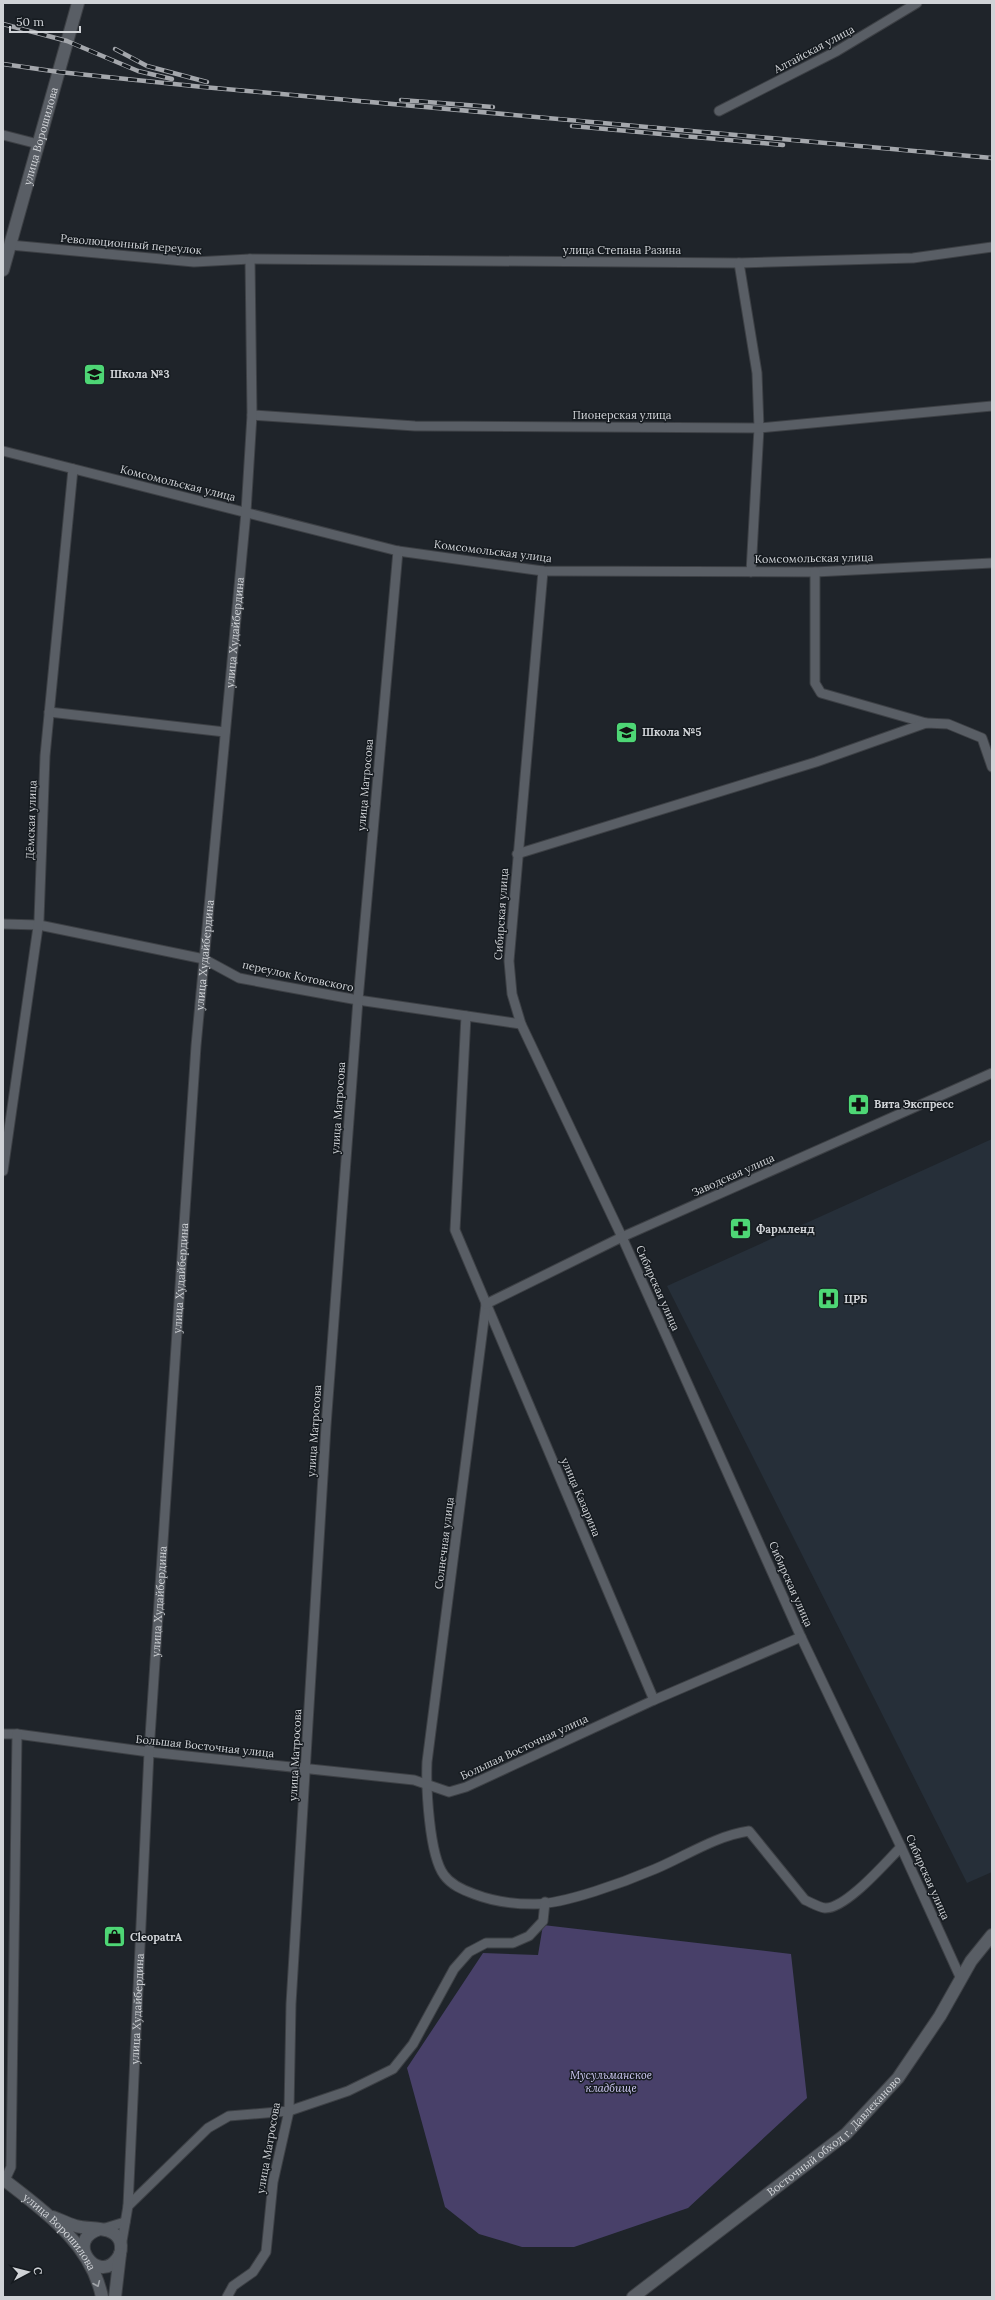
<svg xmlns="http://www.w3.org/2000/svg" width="995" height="2300" font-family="Lora,serif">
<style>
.built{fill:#262f39}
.green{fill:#484069}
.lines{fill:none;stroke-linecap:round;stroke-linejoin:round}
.minor-casing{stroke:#3d4045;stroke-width:11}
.tertiary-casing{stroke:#3d4045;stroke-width:14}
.minor{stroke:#595e65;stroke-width:9}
.tertiary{stroke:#595e65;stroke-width:12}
.rail-casing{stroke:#a4a7ac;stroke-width:4.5}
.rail{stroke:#161b20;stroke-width:3;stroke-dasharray:9;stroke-linecap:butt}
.oneway{stroke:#a0a4a9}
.labels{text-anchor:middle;stroke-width:3;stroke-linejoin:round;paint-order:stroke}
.street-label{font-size:11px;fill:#d0d3d7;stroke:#161b20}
.poi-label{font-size:11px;font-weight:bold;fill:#d0d3d7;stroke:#161b20;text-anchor:start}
.park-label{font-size:11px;font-style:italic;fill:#d5cffb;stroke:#161b20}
</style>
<rect width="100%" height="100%" fill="#1f242a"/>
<path class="built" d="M992,1139v733l-25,11 -300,-597z"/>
<path class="green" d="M543,1925l248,29 16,144 -119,110 -114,39h-52l-43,-13 -34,-27 -38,-139 76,-115 55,2z"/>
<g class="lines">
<defs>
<g id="minor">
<path d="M719,111l118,-60 80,-48"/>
<path d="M3,135l35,9"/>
<path d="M10,245l184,17 56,-3 489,4 174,-5 79,-11"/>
<path d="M739,263l18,110 2,55 -8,144"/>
<path d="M252,415l163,11 344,2 233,-22"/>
<path d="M3,451l395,100 145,20 272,1 177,-9"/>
<path d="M543,571l-34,390 3,33 9,30 101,213 179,400 100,210 60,132"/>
<path d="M815,572v111l6,10 105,30"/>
<path d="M49,712l176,20"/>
<path d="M517,854l299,-92 110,-39 22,1 34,14 10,29"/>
<path d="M3,924l36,1 165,34 35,19 42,8 77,14 163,24"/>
<path d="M466,1016l-11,214 199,470"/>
<path d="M3,1171l36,-251 6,-164 28,-287"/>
<path d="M486,1304l-59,458c-1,25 2,93 17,113 7,10 19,15 30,19 18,7 40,10 59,10 30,1 94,-23 122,-35 31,-13 60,-33 94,-38l56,69c7,3 13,7 20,8 21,1 61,-46 76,-61"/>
<path d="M486,1304l136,-67 370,-164"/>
<path d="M3,1734h14l132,18 265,28 35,12 17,-5 188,-87 147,-63"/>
<path d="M5,2180l6,-13 6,-433"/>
<path d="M128,2206l80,-78 21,-12 60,-5 59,-20 45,-22 20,-25 41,-75 15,-17 17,-9h27l16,-7 14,-15 2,-19"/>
<path d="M102,2229l23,-7"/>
<path id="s1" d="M121,2247l7,-41 21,-454 47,-706 50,-534 6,-97 -2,-156"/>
<path d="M227,2297l6,-11 20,-14 13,-20 7,-70 16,-71 2,-107 35,-578 32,-426 40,-449"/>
</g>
<g id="tertiary">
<path id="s2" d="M3,270l75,-267"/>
<path id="s3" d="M3,2179c40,31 88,64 99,118"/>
<path d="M53,2217c8,3 15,7 23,9 14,4 37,-1 44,15 2,6 1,13 -3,18 -19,26 -54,-19 -17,-30"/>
<path d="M115,2297l5,-43"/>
<path id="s4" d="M633,2297l213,-163 52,-56 42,-62 31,-55 21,-26"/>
</g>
</defs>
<use href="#minor" class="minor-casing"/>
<use href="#tertiary" class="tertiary-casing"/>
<use href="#minor" class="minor"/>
<use href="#tertiary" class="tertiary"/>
<defs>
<g id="rail">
<path d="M3,24l64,17 71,30 34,8"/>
<path d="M115,49l32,17 60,16"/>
<path d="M3,64l56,8 144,15 789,71"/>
<path d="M401,100l92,7"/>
<path d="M572,126l211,19"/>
</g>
</defs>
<use href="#rail" class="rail-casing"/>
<use href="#rail" class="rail"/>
</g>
<defs><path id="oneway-chevron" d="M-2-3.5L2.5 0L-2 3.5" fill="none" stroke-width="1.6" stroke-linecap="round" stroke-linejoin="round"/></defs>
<use class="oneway" href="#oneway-chevron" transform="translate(97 2284) rotate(67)"/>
<defs>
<symbol id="school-square" viewBox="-11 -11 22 22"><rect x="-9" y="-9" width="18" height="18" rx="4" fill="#4ed675" stroke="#161b20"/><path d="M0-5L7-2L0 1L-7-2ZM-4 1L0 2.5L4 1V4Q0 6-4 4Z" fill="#111"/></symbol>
<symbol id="pharmacy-square" viewBox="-11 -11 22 22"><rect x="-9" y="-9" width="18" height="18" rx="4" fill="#4ed675" stroke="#161b20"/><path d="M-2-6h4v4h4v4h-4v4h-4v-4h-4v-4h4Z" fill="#111"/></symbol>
<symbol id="hospital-square" viewBox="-11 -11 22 22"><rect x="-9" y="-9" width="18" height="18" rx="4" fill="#4ed675" stroke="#161b20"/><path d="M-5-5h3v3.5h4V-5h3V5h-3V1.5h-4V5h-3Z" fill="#111"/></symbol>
<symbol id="shop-square" viewBox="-11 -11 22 22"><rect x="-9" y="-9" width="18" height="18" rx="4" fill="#4ed675" stroke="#161b20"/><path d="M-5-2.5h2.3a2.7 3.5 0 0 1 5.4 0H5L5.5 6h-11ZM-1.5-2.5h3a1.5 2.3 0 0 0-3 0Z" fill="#111"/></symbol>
</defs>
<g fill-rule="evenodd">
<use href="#school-square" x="82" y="362" width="25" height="25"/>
<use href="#school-square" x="614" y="720" width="25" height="25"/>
<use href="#pharmacy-square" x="846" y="1092" width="25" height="25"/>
<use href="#pharmacy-square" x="728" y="1216" width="25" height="25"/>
<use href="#hospital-square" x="816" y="1286" width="25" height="25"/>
<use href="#shop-square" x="102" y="1924" width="25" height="25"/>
</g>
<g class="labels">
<g class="street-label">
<text transform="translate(814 49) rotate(-28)" y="4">Алтайская улица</text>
<text dy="4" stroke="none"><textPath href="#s2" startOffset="139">улица Ворошилова</textPath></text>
<text transform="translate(131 244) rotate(5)" y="4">Революционный переулок</text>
<text x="622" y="254">улица Степана Разина</text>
<text x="622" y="419">Пионерская улица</text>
<text transform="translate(178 483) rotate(14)" y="4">Комсомольская улица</text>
<text transform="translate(493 551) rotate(7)" y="4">Комсомольская улица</text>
<text transform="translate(814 558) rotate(-1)" y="4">Комсомольская улица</text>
<text dy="4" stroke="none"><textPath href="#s1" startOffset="1619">улица Худайбердина</textPath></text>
<text transform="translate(365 785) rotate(-85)" y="4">улица Матросова</text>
<text transform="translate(31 820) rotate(-88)" y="4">Дёмская улица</text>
<text transform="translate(501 914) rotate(-86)" y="4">Сибирская улица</text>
<text dy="4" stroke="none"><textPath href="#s1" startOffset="1295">улица Худайбердина</textPath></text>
<text transform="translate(298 976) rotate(12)" y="4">переулок Котовского</text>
<text transform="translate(338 1108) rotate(-86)" y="4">улица Матросова</text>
<text transform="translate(733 1175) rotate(-24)" y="4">Заводская улица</text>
<text dy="4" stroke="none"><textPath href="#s1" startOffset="971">улица Худайбердина</textPath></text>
<text transform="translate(658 1288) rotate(66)" y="4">Сибирская улица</text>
<text transform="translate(314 1431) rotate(-86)" y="4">улица Матросова</text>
<text transform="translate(581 1497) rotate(67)" y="4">улица Казарина</text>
<text transform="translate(444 1543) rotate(-83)" y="4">Солнечная улица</text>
<text transform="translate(791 1584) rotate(66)" y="4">Сибирская улица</text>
<text dy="4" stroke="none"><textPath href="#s1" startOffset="647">улица Худайбердина</textPath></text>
<text transform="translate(205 1746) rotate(6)" y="4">Большая Восточная улица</text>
<text transform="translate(524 1747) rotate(-25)" y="4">Большая Восточная улица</text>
<text transform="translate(295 1755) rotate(-87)" y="4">улица Матросова</text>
<text transform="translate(928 1877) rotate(66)" y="4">Сибирская улица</text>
<text dy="4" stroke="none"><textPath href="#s1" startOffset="239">улица Худайбердина</textPath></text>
<text dy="4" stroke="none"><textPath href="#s4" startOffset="258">Восточный обход г. Давлеканово</textPath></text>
<text transform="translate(268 2148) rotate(-80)" y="4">улица Матросова</text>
<text dy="4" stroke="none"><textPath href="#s3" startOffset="78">улица Ворошилова</textPath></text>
</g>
<g class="poi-label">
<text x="110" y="378">Школа №3</text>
<text x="642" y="736">Школа №5</text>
<text x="874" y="1108">Вита Экспресс</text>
<text x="756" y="1233">Фармленд</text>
<text x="844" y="1303">ЦРБ</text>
<text x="130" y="1941">CleopatrA</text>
</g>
<g class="park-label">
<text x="611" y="2079">Мусульманское<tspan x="611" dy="13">кладбище</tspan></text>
</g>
</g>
<rect width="995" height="2300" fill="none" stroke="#d0d3d7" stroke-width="8"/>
<g transform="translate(28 2272) rotate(83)" stroke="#161b20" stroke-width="3" paint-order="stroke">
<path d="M0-3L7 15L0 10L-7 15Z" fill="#d0d3d7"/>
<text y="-6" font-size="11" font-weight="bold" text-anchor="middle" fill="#d0d3d7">С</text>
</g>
<path d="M10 26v6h70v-6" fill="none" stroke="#d0d3d7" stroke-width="2"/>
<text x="16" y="26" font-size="12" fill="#d0d3d7" stroke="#161b20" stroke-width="3" paint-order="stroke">50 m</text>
</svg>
